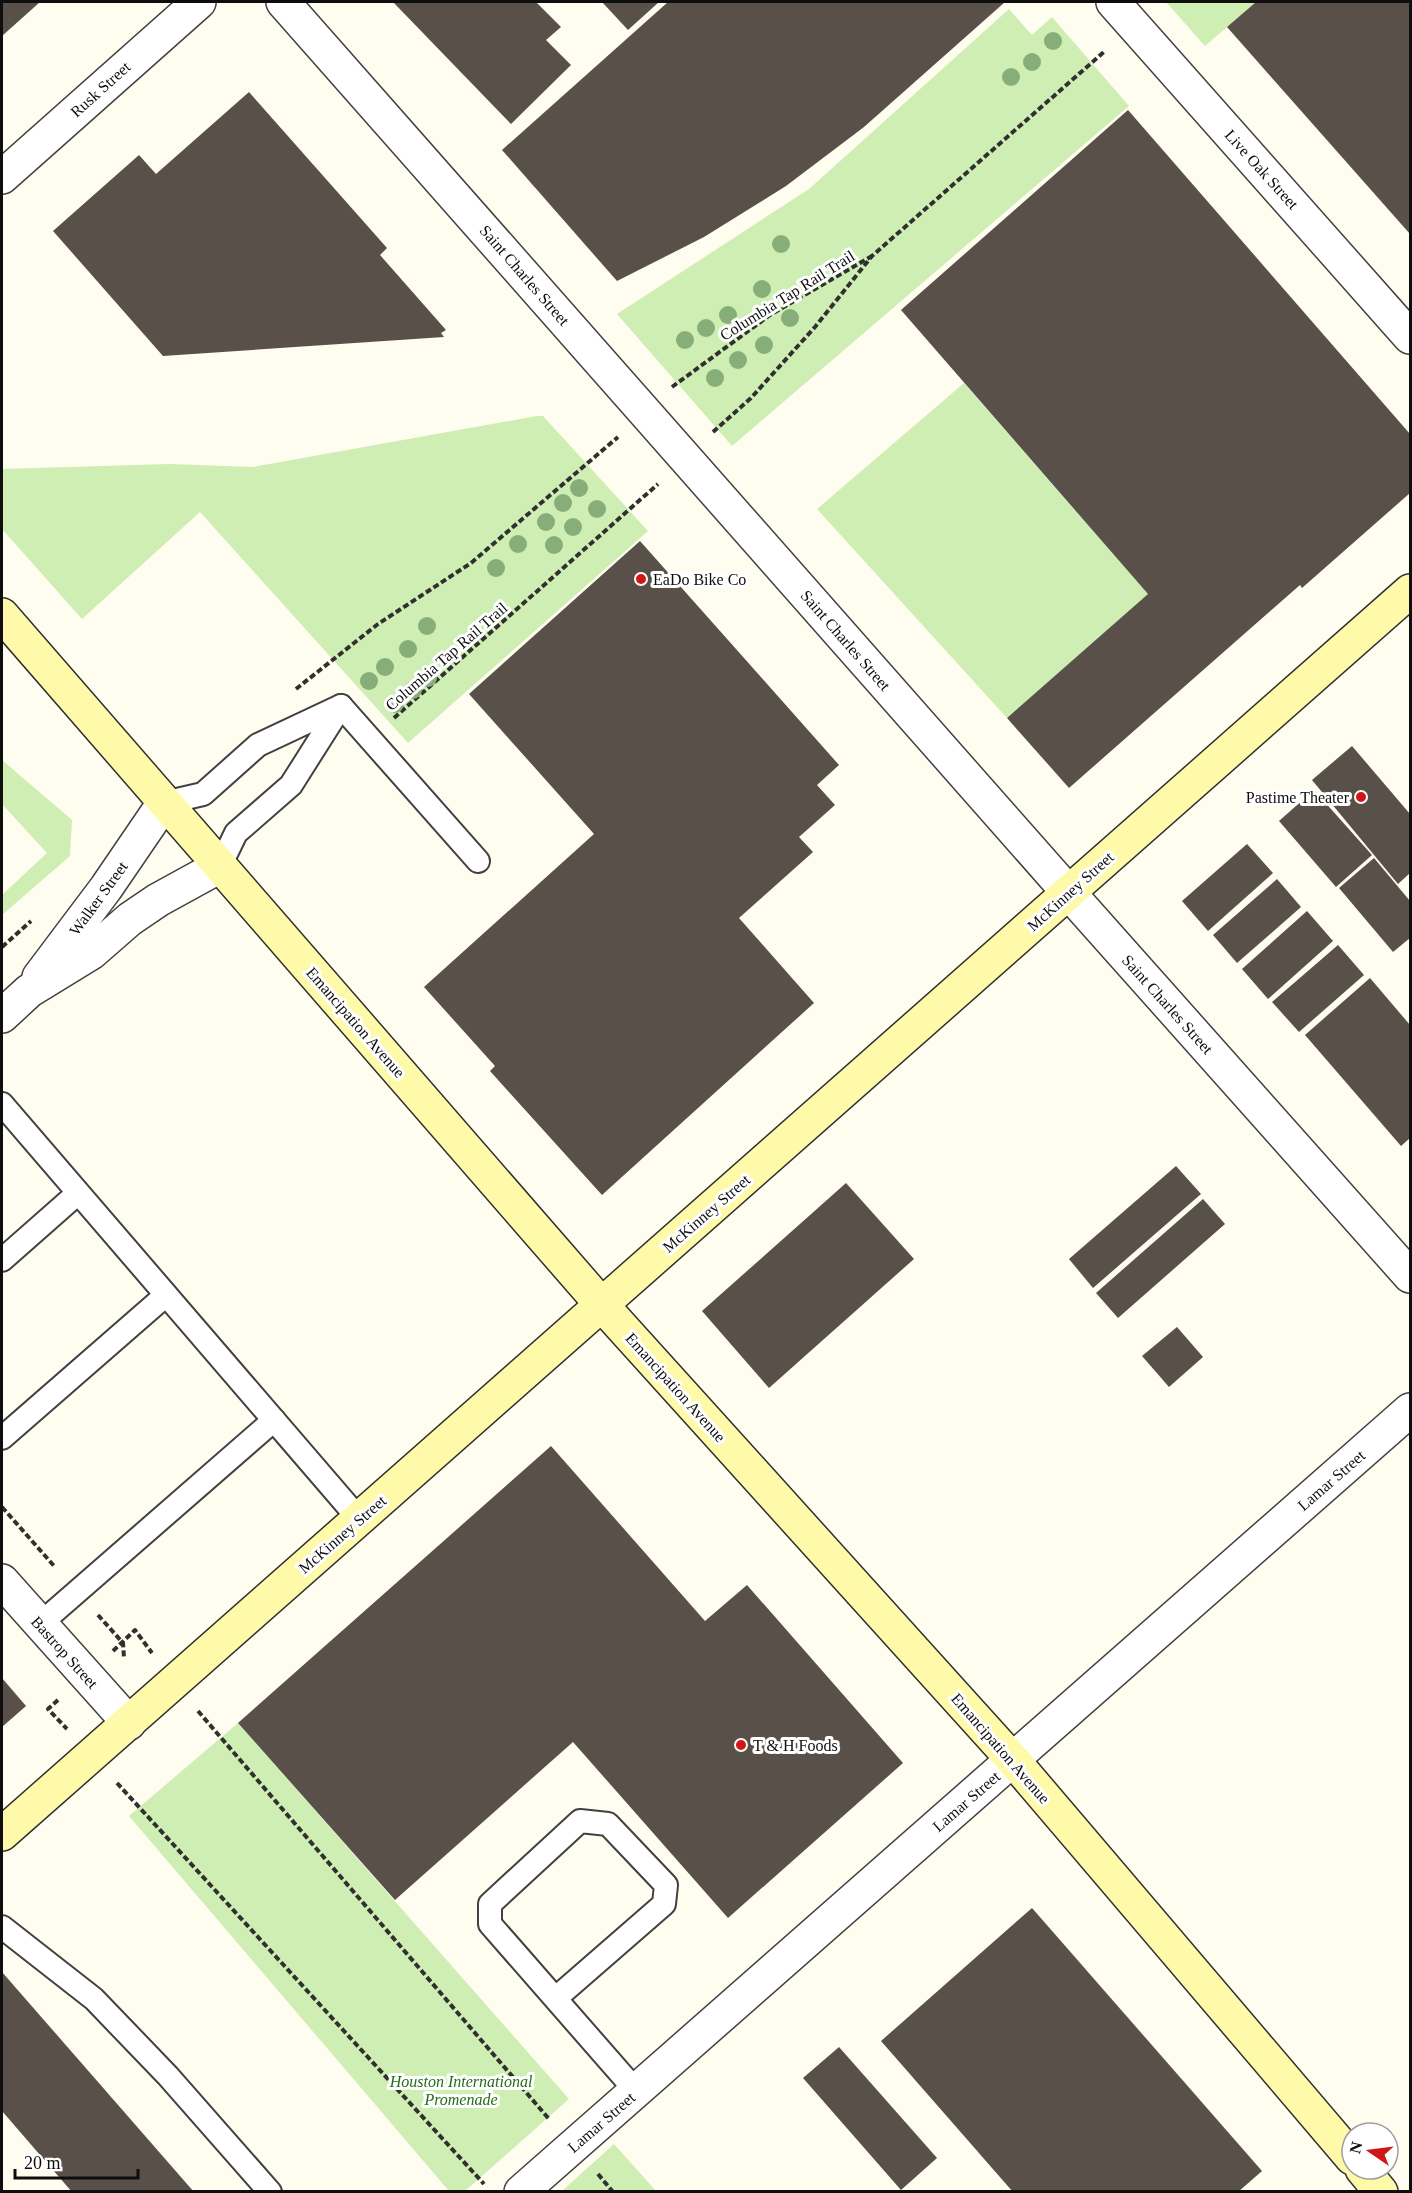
<svg xmlns="http://www.w3.org/2000/svg" width="1412" height="2193" font-family="Georgia,serif">
<style>
.green{fill:#cfeeb4}
.building{fill:#585049}
.lines{fill:none;stroke-linecap:round;stroke-linejoin:round}
.lane-casing{stroke:#414141;stroke-width:26}
.street-casing{stroke:#414141;stroke-width:36}
.secondary-casing{stroke:#303030;stroke-width:36}
.path{stroke:#303030;stroke-width:4;stroke-dasharray:6 3;stroke-linecap:butt}
.lane{stroke:#fff;stroke-width:22}
.street{stroke:#fff;stroke-width:33}
.secondary{stroke:#fffaaa;stroke-width:33}
.tree{fill:#87ae78}
.poi-dot{fill:#cd1817;stroke:#fff;stroke-width:2}
.labels{text-anchor:middle;stroke-width:6;stroke-linejoin:round;paint-order:stroke}
.street-label{font-size:16px;fill:#0e0e0e;stroke:#fff}
.poi-label{font-size:16px;fill:#0e0e0e;stroke:#fff;text-anchor:start}
.park-label{font-size:16px;font-style:italic;fill:#246d17;stroke:#fff}
</style>
<rect width="100%" height="100%" fill="#fffdef"/>
<g class="green">
<path d="M1166,2h90l-51,44z"/>
<path d="M1009,9l23,26 20,-18 77,89 -397,340 -115,-132 192,-125z"/>
<path d="M964,383l184,211 -141,124 -190,-209z"/>
<path d="M537,416h6l105,115 -240,212 -208,-231 -118,107 -80,-90v-60l167,-5 84,3z"/>
<path d="M2,760l70,60 -2,36 -68,59v-20l45,-42 -45,-49z"/>
<path d="M238,1723l331,376 -104,92h-16l-320,-375z"/>
<path d="M614,2144l42,47h-94z"/>
</g>
<g class="building">
<path d="M2,2h38l-38,34z"/>
<path d="M393,2h143l25,25 -15,13 25,25 -60,59z"/>
<path d="M602,2h57l-31,28z"/>
<path d="M668,2h337l-141,125 -78,59 -82,51 -87,44 -115,-131z"/>
<path d="M1256,2h154v232l-183,-207z"/>
<path d="M249,92l138,156 -7,7 66,75 -5,3 3,4 -281,19 -110,-125 86,-76 17,19z"/>
<path d="M1128,110l282,324v59l-108,95 -2,-3 -231,203 -62,-70 141,-124 -247,-284z"/>
<path d="M640,541l199,224 -22,20 18,20 -36,32 14,15 -74,66 75,85 -212,192 -112,-124 5,-5 -71,-79 170,-153 -125,-140z"/>
<path d="M1352,746l58,68v59l-12,11 -86,-104z"/>
<path d="M1314,790l58,65 -36,32 -57,-66z"/>
<path d="M1247,844l26,29 -65,58 -26,-30z"/>
<path d="M1374,858l36,43v37l-17,14 -54,-64z"/>
<path d="M1277,879l24,28 -64,56 -24,-28z"/>
<path d="M1307,911l26,30 -65,58 -26,-30z"/>
<path d="M1338,945l26,30 -65,57 -27,-30z"/>
<path d="M1370,978l40,47v113l-9,8 -96,-111z"/>
<path d="M1176,1166l25,28 -108,94 -24,-29z"/>
<path d="M846,1183l68,76 -145,129 -67,-77z"/>
<path d="M1203,1199l22,25 -107,94 -22,-25z"/>
<path d="M1177,1327l26,30 -34,30 -27,-31z"/>
<path d="M551,1446l154,175 42,-36 156,178 -175,155 -155,-176 -178,158 -157,-177z"/>
<path d="M2,1678l24,28 -24,21z"/>
<path d="M1032,1908l230,263 -24,21h-225l-132,-151z"/>
<path d="M2,1972l192,220h-122l-70,-81z"/>
<path d="M839,2047l98,111 -36,32 -98,-112z"/>
</g>
<g class="lines">
<defs>
<g id="lane">
<path d="M341,706l137,155"/>
<path d="M164,803l39,-9 55,-49 83,-39 -50,79 -55,48 -16,33"/>
<path d="M2,1104l357,415"/>
<path d="M2,1260l76,-67"/>
<path d="M2,1438l164,-143"/>
<path d="M40,1624l234,-204"/>
<path d="M2,1927l92,72 74,77 102,116"/>
<path d="M556,1998l108,-94 2,-19 -58,-61 -28,-3 -90,83v20l146,167"/>
</g>
<g id="street">
<path d="M283,2l786,891 341,383"/>
<path d="M1113,2l297,335"/>
<path d="M2,177l197,-175"/>
<path d="M39,977l67,-89 58,-85"/>
<path d="M2,1016l27,-25 62,-38 39,-34 28,-19 62,-34"/>
<path d="M2,1581l127,142"/>
<path d="M521,2192l889,-782"/>
</g>
<g id="secondary">
<path d="M2,615l599,689 412,456 339,398"/>
<path d="M2,1834l1408,-1243"/>
<path d="M1362,2169l19,23"/>
</g>
</defs>
<use href="#lane" class="lane-casing"/>
<use href="#street" class="street-casing"/>
<use href="#secondary" class="secondary-casing"/>
<g class="path">
<path d="M672,387l98,-72 102,-59"/>
<path d="M713,432l38,-34 64,-71 57,-71 233,-205"/>
<path d="M296,689l82,-65 93,-61 147,-126"/>
<path d="M394,718l264,-234"/>
<path d="M2,947l29,-26"/>
<path d="M2,1507l53,60"/>
<path d="M98,1615l25,28 1,15"/>
<path d="M113,1651l22,-21 17,23"/>
<path d="M58,1700l-10,9 19,20"/>
<path d="M198,1711l351,408"/>
<path d="M117,1783l367,401"/>
<path d="M598,2174l15,18"/>
</g>
<use href="#lane" class="lane"/>
<use href="#street" class="street"/>
<use href="#secondary" class="secondary"/>
</g>
<g class="tree">
<circle cx="1053" cy="41" r="9"/>
<circle cx="1032" cy="62" r="9"/>
<circle cx="1011" cy="77" r="9"/>
<circle cx="781" cy="244" r="9"/>
<circle cx="762" cy="289" r="9"/>
<circle cx="728" cy="315" r="9"/>
<circle cx="790" cy="318" r="9"/>
<circle cx="706" cy="328" r="9"/>
<circle cx="685" cy="340" r="9"/>
<circle cx="764" cy="345" r="9"/>
<circle cx="738" cy="360" r="9"/>
<circle cx="715" cy="378" r="9"/>
<circle cx="579" cy="488" r="9"/>
<circle cx="563" cy="503" r="9"/>
<circle cx="597" cy="509" r="9"/>
<circle cx="546" cy="522" r="9"/>
<circle cx="573" cy="527" r="9"/>
<circle cx="518" cy="544" r="9"/>
<circle cx="554" cy="545" r="9"/>
<circle cx="496" cy="568" r="9"/>
<circle cx="427" cy="626" r="9"/>
<circle cx="408" cy="649" r="9"/>
<circle cx="385" cy="667" r="9"/>
<circle cx="428" cy="678" r="9"/>
<circle cx="369" cy="681" r="9"/>
<circle cx="413" cy="690" r="9"/>
<circle cx="395" cy="704" r="9"/>
</g>
<g class="poi-dot">
<circle cx="641" cy="579" r="6"/>
<circle cx="1361" cy="797" r="6"/>
<circle cx="741" cy="1745" r="6"/>
</g>
<g class="labels">
<g class="street-label">
<text transform="translate(100 89) rotate(-42)" y="6">Rusk Street</text>
<text transform="translate(1262 169) rotate(48)" y="6">Live Oak Street</text>
<text transform="translate(525 275) rotate(49)" y="6">Saint Charles Street</text>
<text transform="translate(787 295) rotate(-32)" y="6">Columbia Tap Rail Trail</text>
<text transform="translate(846 640) rotate(49)" y="6">Saint Charles Street</text>
<text transform="translate(446 656) rotate(-41)" y="6">Columbia Tap Rail Trail</text>
<text transform="translate(1070 891) rotate(-42)" y="6">McKinney Street</text>
<text transform="translate(98 898) rotate(-54)" y="6">Walker Street</text>
<text transform="translate(1168 1004) rotate(48)" y="6">Saint Charles Street</text>
<text transform="translate(356 1022) rotate(49)" y="6">Emancipation Avenue</text>
<text transform="translate(706 1213) rotate(-41)" y="6">McKinney Street</text>
<text transform="translate(676 1387) rotate(48)" y="6">Emancipation Avenue</text>
<text transform="translate(1331 1480) rotate(-41)" y="6">Lamar Street</text>
<text transform="translate(342 1534) rotate(-41)" y="6">McKinney Street</text>
<text transform="translate(65 1652) rotate(48)" y="6">Bastrop Street</text>
<text transform="translate(1001 1748) rotate(49)" y="6">Emancipation Avenue</text>
<text transform="translate(966 1801) rotate(-41)" y="6">Lamar Street</text>
<text transform="translate(601 2122) rotate(-41)" y="6">Lamar Street</text>
</g>
<g class="poi-label">
<text x="653" y="585">EaDo Bike Co</text>
<text x="1349" y="803" text-anchor="end">Pastime Theater</text>
<text x="753" y="1751">T &amp; H Foods</text>
</g>
<g class="park-label">
<text x="461" y="2087">Houston International<tspan x="461" dy="18">Promenade</tspan></text>
</g>
</g>
<rect width="1412" height="2193" fill="none" stroke="#0e0e0e" stroke-width="6"/>
<g transform="translate(1370 2151) rotate(284)"><circle r="28" fill="#ffffff" stroke="#9f9f9f" stroke-width="1.5"/>
<path d="M0-4.5L10 22L0 15L-10 22Z" fill="#cd1817"/>
<text y="-9" font-size="16" font-weight="bold" text-anchor="middle" fill="#0e0e0e">N</text>
</g>
<path d="M15 2169v9h123v-9" fill="none" stroke="#0e0e0e" stroke-width="3"/>
<text x="24" y="2169" font-size="18" fill="#0e0e0e" stroke="#ffffff" stroke-width="4.5" paint-order="stroke">20 m</text>
</svg>
